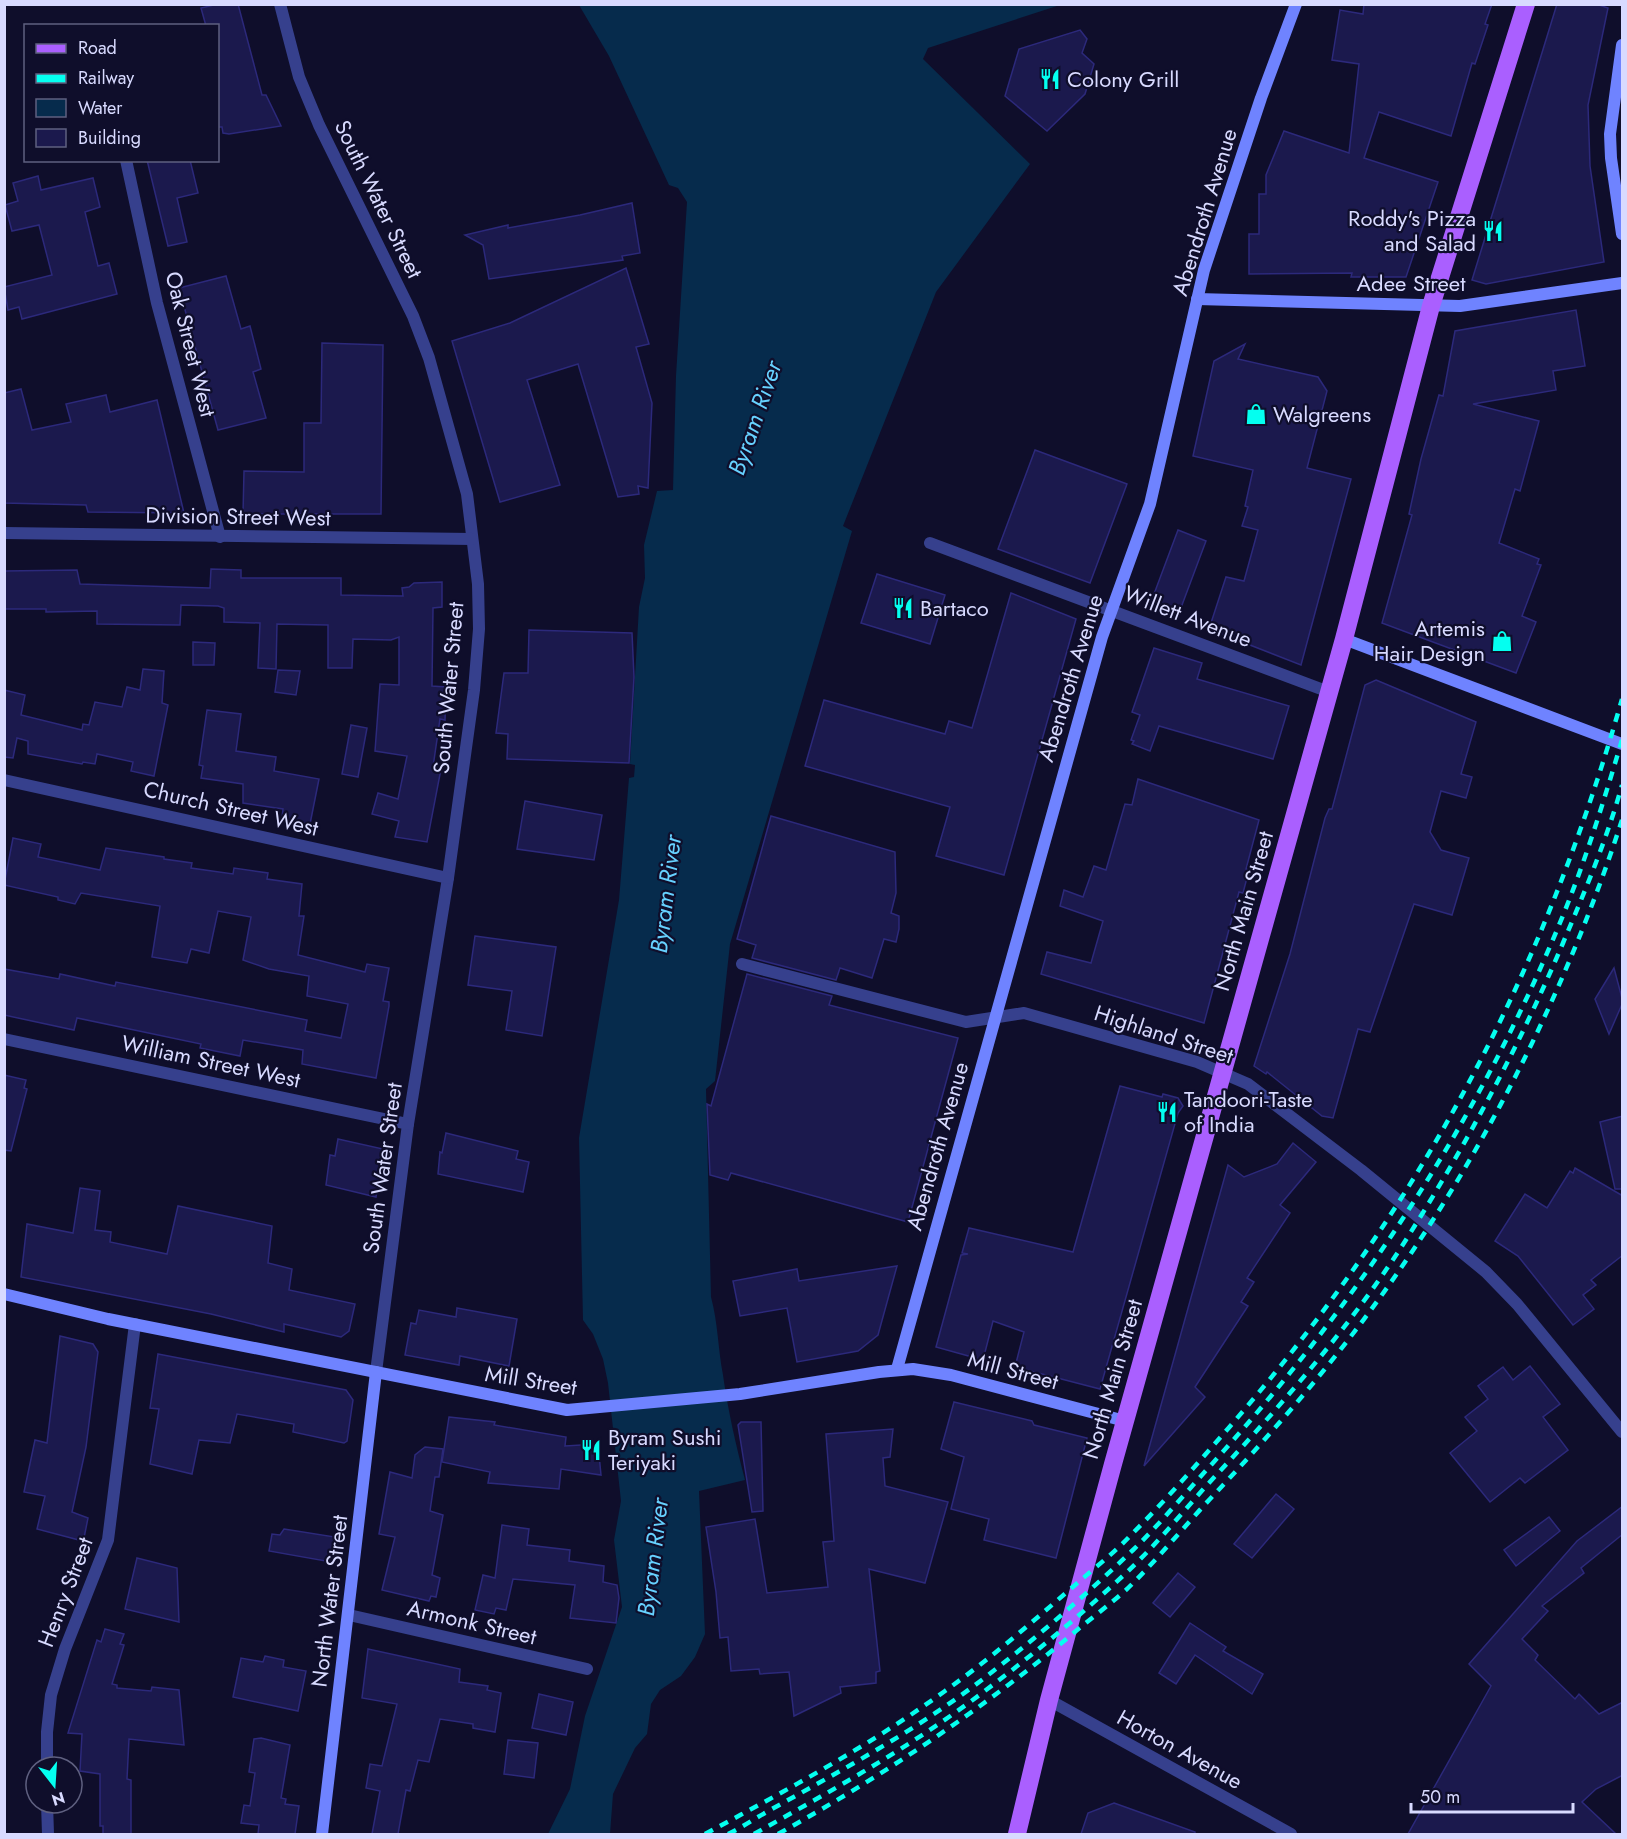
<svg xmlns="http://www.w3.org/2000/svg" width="1627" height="1839" font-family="Jost,sans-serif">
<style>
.water{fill:#062b4c}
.building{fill:#1b194d;stroke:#2c297b;stroke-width:1.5}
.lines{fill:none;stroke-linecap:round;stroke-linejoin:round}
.street{stroke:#36408d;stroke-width:12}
.secondary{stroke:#6f83ff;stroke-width:12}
.primary{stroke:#aa5fff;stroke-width:18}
.rail{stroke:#04fff0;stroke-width:4.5;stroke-dasharray:9 8;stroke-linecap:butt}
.labels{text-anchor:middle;stroke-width:4.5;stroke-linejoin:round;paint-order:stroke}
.poi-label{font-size:22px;fill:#d8daff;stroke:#0f0e2b;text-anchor:start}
.street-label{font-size:22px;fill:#d8daff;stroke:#0f0e2b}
.water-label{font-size:24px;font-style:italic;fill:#66d1ff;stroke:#0f0e2b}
</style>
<rect width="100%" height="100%" fill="#0f0e2b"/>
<path class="water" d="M579,5h481l-132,43 -5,11 107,105 -94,128 -93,234 9,5 -122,413 -15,137 -9,8 5,208c7,26 7,52 12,78 5,36 13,70 22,105l-46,11 6,143 -10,23 -14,19 -21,14 -9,14 -4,30 -12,14 -22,46 -3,40h-62l22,-45 15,-73 37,-109 -8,-67 7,-39 -13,-118 -5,-24 -10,-25 -10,-14 -4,-182 40,-238 10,-122 5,-1 1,-12 -5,-1 9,-157 6,-29 -1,-33 13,-54 16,-1 3,-114 11,-174 -9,-14 -9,-3 -60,-129z"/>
<g class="building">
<path d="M218,4h20l24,91h4l15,31 -52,8 -6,-1 -1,-6h-4v-101h-12l-5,-18z"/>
<path d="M1364,4h128l-7,20 3,1 -13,39 -3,-1 -21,73 -72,-24 -15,46 74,24 -32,95h-55l1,-4 -103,1v-40h10v-40h7v-19l18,-44 65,22 10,-89 -27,-4 8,-50 23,4z"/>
<path d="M1557,4h39l12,4 -20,97 2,61 14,96 -118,22 -14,-4z"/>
<path d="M1080,30l7,9 -5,14 12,11 -9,30 -38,37 -42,-35 14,-47z"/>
<path d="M147,160h43l8,33 -21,5 10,44 -19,4z"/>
<path d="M38,176l3,14 52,-12 7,29 -15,5 13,54 11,-3 8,31 -95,25 -3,-12 -11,3 -4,-23 48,-12 -13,-50 -27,6 -7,-26 13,-4 -5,-18z"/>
<path d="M632,203l8,50 -18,3 1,4 -134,19 -6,-34 -18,-10 43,-10v3l72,-13z"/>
<path d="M626,268l23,76 -13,3 16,56 -4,85 -10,-2 1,8 -21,3 -40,-133 -51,16 33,105 -60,17 -48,-161 58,-18z"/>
<path d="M226,276l15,53 9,-3 11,43 -8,3 13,46 -48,12 -39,-142z"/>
<path d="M1576,310l9,56 -32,5 3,19 -83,14 66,17 -19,70 -5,-2 -16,54 40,16 -2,5 4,1 -19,51 14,6 -20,51 -134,-50 30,-108 -3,-1 12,-55 18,-64 4,1 12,-65z"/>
<path d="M322,343l61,2 -2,169h-138l1,-43 60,1v-49h17z"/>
<path d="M1245,344l-7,15 80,18 9,14 -20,77 44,11 -50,186 -92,-36 17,-52 18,4 14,-51 -16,-4 6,-19 -3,-1 8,-36 -60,-14 21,-95z"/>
<path d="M21,389l11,41 39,-8 -5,-18 40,-9 4,17 47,-12 27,113 -96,-1 -2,-7 -82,-2v-110z"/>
<path d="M1035,450l92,34 -37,99 -92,-34z"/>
<path d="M1178,530l28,11 -27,72 -28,-11z"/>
<path d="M211,569l30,1v8h100v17l62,1 -1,-8 7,-1 5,-4 28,-1v25l-9,1 -1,78 14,1 -1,33 -5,-1 -7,48 8,2 -14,73 -32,-5 4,-16 -27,-7 6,-21 20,6 9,-43 -32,-5 5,-67 19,1v-48l-8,3 -38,-1 -1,29h-24v-43l-51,-1 -1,45 -18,-1 2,-45 -36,-1v-14l-6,-2 -37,-1 -1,20 -83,-1v-13l-51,1v-3h-42v-38l73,-1 3,14 130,4z"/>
<path d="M877,574l68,21 -15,49 -69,-21z"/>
<path d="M1011,593l65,26 -72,256 -68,-19 14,-49 -145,-41 19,-66 121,34 4,-13 23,7z"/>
<path d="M529,630l103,3 2,44 -5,86 -122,-4 1,-25 -12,-1 8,-60h24z"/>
<path d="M193,642l22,1 -1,22h-21z"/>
<path d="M1154,648l48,15 -5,16 92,27 -16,53 -114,-33 -9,25 -18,-7 2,-3 -3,-1 9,-25 -8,-3z"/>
<path d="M143,669l21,2 -2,32 6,2 -14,71 -23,-5 2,-9 -36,-8 -2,10 -12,-2 -1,2 -54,-10v-13l-11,-3 -4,20 -9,-1v-67l21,5 -4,20 61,15 1,-6 6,1 6,-23 27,5 5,-20 13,3z"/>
<path d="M278,670l22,1 -4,24 -21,-3z"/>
<path d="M1376,680l100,42 -15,52 11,3 -6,21 -25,-7 -11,41 11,18 28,8 -17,57 -38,-11 -44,128 -12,-3 -25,89 -11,-2 -55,-44 -1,2 -12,-8 36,-112 35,-136 4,-9h3l33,-124z"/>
<path d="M207,710l34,4 -5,37 40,6 -2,14 45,8 -9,45 -28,-6 1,-9 -40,-6v-19l-42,-6 2,-12 -4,-1z"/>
<path d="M351,725l16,3 -9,49 -16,-3z"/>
<path d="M1138,779l121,41 -13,49 3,1 -6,23 -4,-1 -35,131 -163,-49 6,-22 44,11 12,-42 -43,-15 4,-16 19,7 11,-31 12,4 19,-66 7,1z"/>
<path d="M525,801l77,14 -8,45 -77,-11z"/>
<path d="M771,816l124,36 1,41 -5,20 8,3v13l-3,13 -12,-3 -12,39 -32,-10 -4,12 -84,-22 4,-13 -19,-6z"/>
<path d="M13,838l28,6 -3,13 62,13 6,-22 58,9v2l28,4 -1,5 42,6 1,-6 34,5 -1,6 35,5 -3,32h5l-6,39 67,17 2,-8 22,4 -6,33 6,1v4l-13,72 -74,-14 1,-14 -60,-10 -3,16 -40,-8 1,-4 -124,-26 -3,12 -70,-15v-46l55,10 1,-5 55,12 1,-4 191,38 -2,11 36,7 7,-34 -41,-8 2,-20 -40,-7 -26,-9 8,-43 -33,-6 -9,42 -18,-4 -4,14 -35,-6 8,-51 -79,-13 -6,11 -17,-4v-3l-54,-12z"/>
<path d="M475,936l81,11 -14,89 -36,-6 6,-39 -44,-6z"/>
<path d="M1614,968l9,34 -14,32 -14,-35z"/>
<path d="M747,974l85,22 -3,9 129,33 -50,184 -177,-49 -3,7 -18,-5 -3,-71 4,2z"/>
<path d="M4,1075l22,5 -2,8 3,1 -16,62 -7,-1z"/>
<path d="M1120,1086l42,11 1,-3 15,4 5,8 -5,7 -78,276 -85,-22 9,-35 -31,-11 -10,39 -47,-13 25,-92 7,-1 -6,-1 7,-25 104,24z"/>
<path d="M1623,1116v73h-8l-15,-67z"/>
<path d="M446,1133l72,18 -2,8 13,3 -6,30 -85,-18 2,-22 2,1z"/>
<path d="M338,1139l45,10 -7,48 -50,-12 4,-30 5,1z"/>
<path d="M1293,1143l23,19 -36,43 10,8 -43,65 7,4 -13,20 7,4 -53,81 10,10 -61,69 84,-301 16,12 33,-13z"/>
<path d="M1575,1168l48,28v59l-32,25 5,5 -13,10 11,14 -21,16 -55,-69 -23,-15 30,-47 22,14 23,-37 3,2z"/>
<path d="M80,1188l20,3 -5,39 16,2 -1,10 57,12 11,-48 94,20 -4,37 24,6 -3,21 66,14 -6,27 -8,6 -57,-13v8l-73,-18 -190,-37 6,-53 46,9z"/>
<path d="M897,1266l-19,69 -20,16 -61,11 -10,-54 -47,8 -7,-35 64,-12 2,12z"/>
<path d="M457,1308l60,11 -8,47 -49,-10 -1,9 -54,-10 6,-32 5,1 3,-14 37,7z"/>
<path d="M60,1336l33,8 5,8 -12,95 -14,65 16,6 -4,20 -4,-1 -1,3 -42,-11 8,-33 -21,-4 11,-52 12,3z"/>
<path d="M158,1354l188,36 7,10 -6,41 -3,2 -51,-11 1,-8 -57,-10 -7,29 -31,-3 -7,34 -42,-10 9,-55 -9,-1z"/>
<path d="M1530,1366l30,38 -17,13 25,33 -43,33 -5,-5 -30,24 -40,-49 27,-22 -12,-14 23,-18 -10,-13 25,-19 10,13z"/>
<path d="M954,1402l78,19 2,4 53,13 -31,120 -72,-18 5,-21 -38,-10 13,-52 -23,-8z"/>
<path d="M449,1417l46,5 -1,3 72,12 -1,9 33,-2 3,31 -40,-6 -2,20 -71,-6 2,-11 -48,-10z"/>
<path d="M741,1422h20l2,89 -11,1 -14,-87z"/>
<path d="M893,1429l-3,28 -7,1 2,28 63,16 -23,81 -56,-14 11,102 -4,1v11l-36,4 1,6 -47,23 -5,-44 -29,2 -1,-5 -28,2 -3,-34 -8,1 -4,-46 -10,-65 49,-8 12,74 61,-6 -5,-45 11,-1 -8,-107z"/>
<path d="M425,1447l18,2 -4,28h-4l-5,34 13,4 -11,60 8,3 -4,19 -5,-1 -2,5 -47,-11 13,-53 -16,-3 11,-62 22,6 3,-23z"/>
<path d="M1276,1494l18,15 -42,49 -18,-14z"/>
<path d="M1623,1506v28l-42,34 3,5 -42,33 6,5 -26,28 16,16 -3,5 40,39 4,-5 20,20 24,-12v73l-27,14 -14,13 34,32h-208l83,-148 -22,-22 108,-123z"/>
<path d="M1549,1517l11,14 -44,35 -12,-16z"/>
<path d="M502,1525l27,4 -2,16 43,5 -1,11 35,5 -1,16 14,3 2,13 -3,25 -46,-5 5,-33 -62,-6 -7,31 -10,-2 -2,6 -19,-4 8,-35 12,3z"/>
<path d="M284,1529l51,8 -4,25 -62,-11 3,-17 8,1z"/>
<path d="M137,1558l40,10 2,54 -54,-13z"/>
<path d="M1178,1573l17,14 -25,30 -17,-14z"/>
<path d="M1190,1623l36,24 -3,4 40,23 -11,20 -57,-39 -19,29 -17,-11z"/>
<path d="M105,1629l19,5 -4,10 4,1 -12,39 5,1v3l34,3 1,-4 27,3 5,55 -55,-6 -2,40 4,1v54h-28v-8h-3v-52l-20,-3 2,-37 -14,-1 29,-93 4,2z"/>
<path d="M368,1649l92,20 -1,13 29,4 -1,4 14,3 -6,39 -22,-4v-4l-33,-5 -11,43 -11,-2 -8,31 -4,-1 -8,44h-26l8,-43 -14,-3 4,-24 12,2 15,-62 -35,-6z"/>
<path d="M265,1656l19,4 -1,7 23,4 -8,40 -65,-14 8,-39 22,4z"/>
<path d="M539,1694l34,8 -7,33 -34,-7z"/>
<path d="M261,1738l29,7 -9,53 5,1 -1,5 14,2 -4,28h-37l1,-9 -18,-2 3,-18 6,1 5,-33 -6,-1 5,-33z"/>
<path d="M508,1740l30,3 -4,35 -30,-4z"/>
<path d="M1114,1803l81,29v2h-114l7,-21z"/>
</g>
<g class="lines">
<g class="street">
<path d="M280,4l19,73 20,48 94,191 16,42 38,136 11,90 1,45 -5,61 -26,188 -40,246 -32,248"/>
<path d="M126,160l31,143 63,234"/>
<path d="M4,533l468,6"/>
<path d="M930,543l399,149"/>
<path d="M4,780l444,98"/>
<path d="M742,964l224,58 58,-9 173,49 51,22 113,86 125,102 31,32 105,128"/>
<path d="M4,1039l404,85"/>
<path d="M349,1615l238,54"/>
<path d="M1049,1700l242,134"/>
<path d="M47,1767v-35l4,-37 14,-46 43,-109 27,-216"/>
<path d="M47,1803l1,31"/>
</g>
<g class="secondary">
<path d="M1622,45l-12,89 1,24 11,76"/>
<path d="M1197,299l263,7 162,-23"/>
<path d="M1344,639l278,105"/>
<path d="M4,1294l104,25 459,91 173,-16 139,-22 34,-3 38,6 174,46"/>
<path d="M897,1369l205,-732 48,-133 54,-234 57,-172 35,-94"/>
<path d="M322,1834l54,-462"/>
</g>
<path class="primary" d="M1017,1834l32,-134 64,-236 231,-825 87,-333 95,-302"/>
<g class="rail">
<path d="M705,1834c82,-44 164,-88 240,-143 45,-32 87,-69 129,-105 18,-16 39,-32 56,-50 36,-36 69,-74 102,-112 189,-218 311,-448 390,-725"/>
<path d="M728,1834c15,-7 29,-17 44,-25 72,-40 146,-80 211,-130 52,-40 103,-84 150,-129 28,-27 53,-58 79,-86 149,-165 268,-345 352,-551 23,-57 41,-116 58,-173"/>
<path d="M754,1834c79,-44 160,-89 232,-144 48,-36 96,-76 140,-117 29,-27 55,-59 81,-88 70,-75 139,-153 195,-239 62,-97 116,-197 161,-303 22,-52 44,-104 59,-158"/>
<path d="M778,1834c101,-56 196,-119 286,-193 21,-18 43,-34 63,-52 29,-28 55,-60 83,-90 48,-51 95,-104 138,-159 120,-154 214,-335 274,-520"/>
</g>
</g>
<defs>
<symbol id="restaurant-bare" viewBox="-9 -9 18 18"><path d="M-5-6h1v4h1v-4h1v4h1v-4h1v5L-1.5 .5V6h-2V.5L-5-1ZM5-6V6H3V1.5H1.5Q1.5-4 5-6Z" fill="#04fff0" stroke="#0f0e2b" stroke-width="2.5" paint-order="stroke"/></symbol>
<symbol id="shop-bare" viewBox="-9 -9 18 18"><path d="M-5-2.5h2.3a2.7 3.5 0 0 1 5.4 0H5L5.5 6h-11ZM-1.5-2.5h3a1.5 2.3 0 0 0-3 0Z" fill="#04fff0" stroke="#0f0e2b" stroke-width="2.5" paint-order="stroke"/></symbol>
</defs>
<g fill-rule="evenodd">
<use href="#restaurant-bare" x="1035" y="64" width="30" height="30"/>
<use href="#restaurant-bare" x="1478" y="216" width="30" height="30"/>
<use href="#shop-bare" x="1241" y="399" width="30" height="30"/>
<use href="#restaurant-bare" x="888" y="593" width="30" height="30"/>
<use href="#shop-bare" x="1487" y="626" width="30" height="30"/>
<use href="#restaurant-bare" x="1152" y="1097" width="30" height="30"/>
<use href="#restaurant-bare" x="576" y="1435" width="30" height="30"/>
</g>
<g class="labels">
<g class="poi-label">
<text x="1067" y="87">Colony Grill</text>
<text x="1476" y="226" text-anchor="end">Roddy's Pizza<tspan x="1476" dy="25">and Salad</tspan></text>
<text x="1273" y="422">Walgreens</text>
<text x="920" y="616">Bartaco</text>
<text x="1485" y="636" text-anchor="end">Artemis<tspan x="1485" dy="25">Hair Design</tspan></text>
<text x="1184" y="1107">Tandoori-Taste<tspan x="1184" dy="25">of India</tspan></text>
<text x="608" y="1445">Byram Sushi<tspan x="608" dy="25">Teriyaki</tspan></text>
</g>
<g class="street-label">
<text transform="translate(379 199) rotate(64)" y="8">South Water Street</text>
<text transform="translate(1204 212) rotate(-73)" y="8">Abendroth Avenue</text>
<text x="1411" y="291">Adee Street</text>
<text transform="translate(191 344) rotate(76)" y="8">Oak Street West</text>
<text transform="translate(238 516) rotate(1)" y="8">Division Street West</text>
<text transform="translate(1188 616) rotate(21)" y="8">Willett Avenue</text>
<text transform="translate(1070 678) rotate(-73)" y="8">Abendroth Avenue</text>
<text transform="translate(448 688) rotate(-85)" y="8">South Water Street</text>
<text transform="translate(231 808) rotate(13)" y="8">Church Street West</text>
<text transform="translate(1243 911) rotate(-74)" y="8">North Main Street</text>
<text transform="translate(1164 1034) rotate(18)" y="8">Highland Street</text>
<text transform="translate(211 1061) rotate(12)" y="8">William Street West</text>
<text transform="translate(937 1146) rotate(-74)" y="8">Abendroth Avenue</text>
<text transform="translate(382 1168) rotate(-82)" y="8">South Water Street</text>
<text transform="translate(1013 1370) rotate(15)" y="8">Mill Street</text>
<text transform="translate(1112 1379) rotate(-74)" y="8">North Main Street</text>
<text transform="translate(531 1380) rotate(9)" y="8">Mill Street</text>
<text transform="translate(65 1592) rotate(-69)" y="8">Henry Street</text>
<text transform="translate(329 1601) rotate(-83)" y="8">North Water Street</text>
<text transform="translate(472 1622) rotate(13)" y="8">Armonk Street</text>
<text transform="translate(1180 1749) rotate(29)" y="8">Horton Avenue</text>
</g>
<g class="water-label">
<text transform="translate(755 418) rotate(-71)" y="8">Byram River</text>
<text transform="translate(666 894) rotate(-83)" y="8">Byram River</text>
<text transform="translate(653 1557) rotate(-83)" y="8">Byram River</text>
</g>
</g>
<rect width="1627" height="1839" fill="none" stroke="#d8daff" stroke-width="12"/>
<rect x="24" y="24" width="195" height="138" fill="#0f0e2b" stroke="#5f6080" stroke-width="1.5"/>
<rect x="36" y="44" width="30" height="9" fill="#aa5fff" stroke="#5f6080" stroke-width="1.5"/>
<text x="78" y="54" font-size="18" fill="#d8daff">Road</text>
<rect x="36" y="74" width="30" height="9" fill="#04fff0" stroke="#5f6080" stroke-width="1.5"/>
<text x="78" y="84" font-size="18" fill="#d8daff">Railway</text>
<rect x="36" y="99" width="30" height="18" fill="#062b4c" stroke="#5f6080" stroke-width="1.5"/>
<text x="78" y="114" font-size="18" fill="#d8daff">Water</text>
<rect x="36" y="129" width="30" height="18" fill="#1b194d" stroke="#5f6080" stroke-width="1.5"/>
<text x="78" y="144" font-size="18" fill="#d8daff">Building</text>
<g transform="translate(54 1785) rotate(163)"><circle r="28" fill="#0f0e2b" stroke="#5f6080" stroke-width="1.5"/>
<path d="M0-4.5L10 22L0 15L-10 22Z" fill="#04fff0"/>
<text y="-9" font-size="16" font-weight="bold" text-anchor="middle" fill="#d8daff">N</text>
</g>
<path d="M1411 1803v9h162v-9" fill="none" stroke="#d8daff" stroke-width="3"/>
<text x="1420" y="1803" font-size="18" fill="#d8daff" stroke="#0f0e2b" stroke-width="4.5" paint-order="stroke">50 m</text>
</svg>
